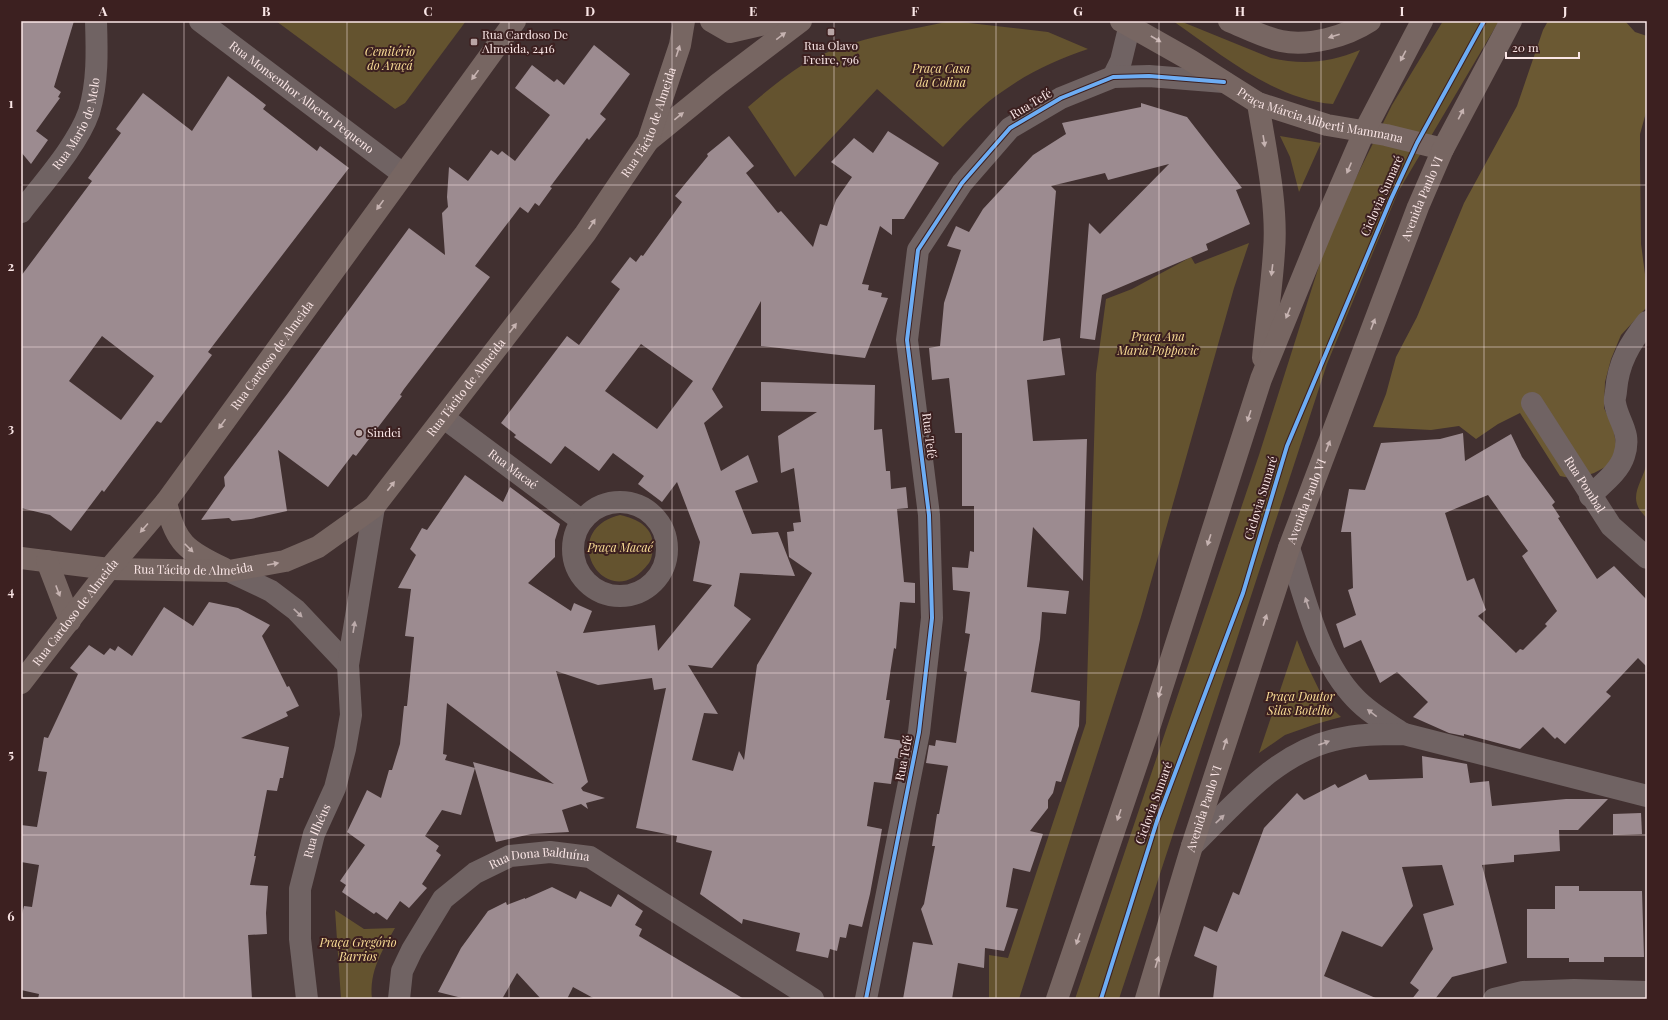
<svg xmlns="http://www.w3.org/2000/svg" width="1668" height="1020" font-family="'Playfair Display',serif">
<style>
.green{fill:#64532f}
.forest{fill:#6b5933}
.building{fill:#9c8b90;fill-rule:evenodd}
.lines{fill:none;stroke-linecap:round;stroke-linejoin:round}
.minor{stroke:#706363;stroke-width:22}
.major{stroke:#776662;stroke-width:22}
.cycleway-casing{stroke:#3c2020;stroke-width:6}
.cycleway{stroke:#6dadf4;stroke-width:4}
.oneway{fill:#c6b3b1}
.oneway2{fill:#bcabab}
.grid{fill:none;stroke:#fae6e6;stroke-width:1;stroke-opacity:0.55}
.poi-dot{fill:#b9a6a6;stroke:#3c2020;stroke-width:1.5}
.labels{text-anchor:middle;stroke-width:4;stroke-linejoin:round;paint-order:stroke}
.poi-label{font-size:12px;fill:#fae6e6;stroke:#3c2020;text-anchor:start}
.park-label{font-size:12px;font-style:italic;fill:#fcdf97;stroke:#3c2020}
.street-label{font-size:12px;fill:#fae6e6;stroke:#3c2020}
.neatline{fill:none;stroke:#fae6e6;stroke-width:1.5}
.grid-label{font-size:13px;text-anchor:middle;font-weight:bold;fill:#fae6e6}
</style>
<rect width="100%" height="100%" fill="#413030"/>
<g class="green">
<path d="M276,21h190l-61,82 -10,6z"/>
<path d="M951,21l97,11 40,17c-29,10 -57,22 -82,40 -24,15 -44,38 -63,58l-66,-58 -82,88 -47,-70c21,-18 42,-36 67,-49 42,-21 91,-27 136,-37z"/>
<path d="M1173,21h7l91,37c31,7 59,5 89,-8l-27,54c-60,-5 -112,-50 -160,-83z"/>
<path d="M1443,21h56l-101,171 -71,172 -208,635h-44l184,-544 72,-227 61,-123z"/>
<path d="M1280,136l41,7 -22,49 -9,-35z"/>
<path d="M1249,243l-15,45 -93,329 -122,382h-30v-44l19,3 78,-235 10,-349 10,-75 26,-10 59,-32 4,7z"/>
<path d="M1647,462v56c-22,-20 -5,-33 0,-56z"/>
<path d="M620,515c18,4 34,12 33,33 -1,6 -1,10 -4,15 -42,56 -95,-32 -29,-48z"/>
<path d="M1297,640l10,25 18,37 16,15 -25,7 -31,11 -26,18z"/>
<path d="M335,910l29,19 31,-1c-13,23 -26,43 -23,71h-31z"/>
</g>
<path class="forest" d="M1548,21h77l10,11 12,4v73l-7,25v26l1,84 6,45v18l-26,28 -10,24 -6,23 -1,26 9,19 4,22 -8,16 -15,8 -19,6 -15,-3 -40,-63 -22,11 -22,15 -17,-13 -28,4 -58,-3 13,-33 10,-37 21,-40 47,-114 53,-97 26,-76z"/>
<g class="building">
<path d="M21,21h53l-20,66 7,5 -3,5 2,1 -24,33 12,9 -17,24 -10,-12z"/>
<path d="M594,45l36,29 -30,40 6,5 -17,21 -2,-2 -37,49 2,1 -13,18 -4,-3 -7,10 -8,-6 -45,59 15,11 -86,112 -4,6 2,1 -46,60 -3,-2 -25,33 -50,-37 9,61 -36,8 -19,2 -3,-3 -28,2 24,-34 -1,-9 64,-84 121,-165 36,27 -3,-42 6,-6 -1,-10 2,-30 19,14 23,-31 7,5 4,-4 13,10 35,-46 -35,-27 17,-23 22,17 3,-3 7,6z"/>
<path d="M228,76l38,29 -3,4 54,42 3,-5 29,22 -141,184 4,3 -51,68 -4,-2 -53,71 -2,-2 -31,41 -21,-16 -29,-7v-232l71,-95 -4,-3 33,-45 -5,-4 27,-36 49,38zM102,336l52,40 -33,44 -52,-39z"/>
<path d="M1141,103l46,14 55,71 -6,2 14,34 -44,20 2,6 -106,45 -7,45 -15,-2 9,-115 11,11 69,-70 -61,16 -3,-7 -54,13 5,5 -13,150 17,-3 5,37 -38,5 6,61 54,-2 -4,142 -50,-54 -6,60 42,4 -3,23 -24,-2 -2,27 -9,53 49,9 -1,25 -18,56 -5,-1 -3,12 -5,7v8l-18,23 13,3 -13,38 -17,-4 -7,39 12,2 -14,42 -19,-3 -1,20 -26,-5 -6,36h-49l10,-57 20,3 -12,-36 3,-5 11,-58h-3l5,-32h2l9,-48 -22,-3 3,-18 6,1 1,-6 20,3 11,-71 -3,-1 6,-37 -5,-1 5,-41 -17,-2 -1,-23 16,1 2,-17 4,1v-46h-12v-73h-7l-6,-55 -17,2 -3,-32 11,-2 4,-43 17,-53 -14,-4 9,-20 13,6 14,-23 50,-54 33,-21 -4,-11 79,-16z"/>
<path d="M888,131l51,32 -35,56h-12v16l-12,-9 -18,58 7,1 -1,5 14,3 -1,4 7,1 -23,60 -104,-12v-45l-49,88 11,18 -19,16 17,48 27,-16 10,27 -23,9 17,43 26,-2 17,44 -55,-3 -6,33 17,13 -39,49 -24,-3 30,49 -14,-1 -12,47 41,11 6,-20 5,9 13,-95 55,-92 -23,-16 -2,-25 7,-1 -1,-8 8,-1 -7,-54 -13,5 -3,-37 39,-24 -56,-1v-29l114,3 -1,45 8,-1 4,42h4l1,18 15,-2 2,21 -11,1 7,73 11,1v20l-15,-1 -4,47 -2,-1 -8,52h4l-6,38 20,3 -3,18 -6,-1 -4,26 -17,-2 -7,44 15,3 -12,65 -8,33 -13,-3 -3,14 -6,-1 -3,14 -7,-2 -2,9 -32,-7 4,-18 -57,-14 -1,5 -42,-30 12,-43 -36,-9 1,-6 -41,-8 30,-140 -12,2 -2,-12 -54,7 -42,-14 32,111 -7,6 2,3 22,7 -19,5 2,6 -7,-5 -19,6 7,22 -38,2 -35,8 -23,-80 81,22 -107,-81 -4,51 4,1 -2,5 30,8 -14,47 -19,-5 -17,26 14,10 -3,5 5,4 -19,29 5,4 -18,20 -9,-7 -13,19 -11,-8 -2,2 -32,-22 4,-7 -6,-4 25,-36 -18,-13 20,-42 14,8 8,-28h3l8,-26 4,-38h3l7,-69 -9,-1 6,-47 -13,-1 18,-33 -6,-6 12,-21 5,2 38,-55 38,27 7,-15 50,37 -5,16v17l-27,26 43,28 3,-8 18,8 -9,22 72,-8 3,26 54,-66 -19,-4 7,-39 -23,-60 -15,20 -24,-18 6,-8 -31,-23 -14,18 -34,-25 -14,18 -37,-27 2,-2 -15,-12 66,-87 12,9 41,-56 -9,-7 19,-25 6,5 5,-7 2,1 39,-54 -7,-6 33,-40 -1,-2 22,-18 25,30 -8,7 32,40 3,-2 32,36 7,-23 7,2 9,-26 16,-23 -21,-15 23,-24 19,15zM641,344l52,37 -36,48 -52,-38z"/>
<path d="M1463,433l2,28 46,-27 11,23 33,45 -3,3 8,12 -2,1 39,61 17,-13 33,34v67l-9,-9 -32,34 5,4 -46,48 -8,-7 -2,2 -12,-12 -23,22 -56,-15v2l-15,-3 -36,-16 15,-15 -31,-30 -17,11 -19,-43 -17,8 -8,-24 20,-9 -8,-25 5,-2 -2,-56h-10l8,-43 16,1 16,-47 59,-4zM1488,495l40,56 -6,5 35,55 -12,13 2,2 -24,24 -3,-1 -4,4 -38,-37 8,-6 -12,-32 -7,3 -22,-68z"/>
<path d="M209,602l29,6 32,17 -8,11 25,51 2,-1 10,20 -13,6 2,4 -47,22 48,9 -6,31h-3l-3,13 -10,-1 -13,66h2l-6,29 18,1 -2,27 1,21 -19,1 4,64h-214l1,-5 -18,-4v-72l3,-12 8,1 7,-42 -18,-3v-37l16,2 10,-55 -9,-1 6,-34 4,1 30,-64 -8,-6 19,-23 15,10 6,-7 5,3 3,-5 14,10 32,-49 29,19z"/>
<path d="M1422,756l45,8 3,19 19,-2 3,25 74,-7h42l-30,31h-19l1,21 -46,4v7l-32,3 25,98 -55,14 -17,22h-23l7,-9 -9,-7 23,-34 -10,-35 31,-9 -12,-40 -40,2 11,39 -31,41 -40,-16 -18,45 54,23h-165l4,-33 -23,-10 10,-30 13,6 16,-40 6,3 25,-67 33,-35 7,7 31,-16 3,4 28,-14 3,6 54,-2z"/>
<path d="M1641,813l1,21 -29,1v-21z"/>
<path d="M1555,886h24v5h63l2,66h-40v5h-35v-4h-42v-49h28z"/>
<path d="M552,887l24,12 4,-8 31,16 7,-13 25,17 -8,14 7,4 -3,7 105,63h-149l-22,-12 -6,12h-26l-24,-26 -15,26h-36l-28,-7 23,-44 27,-37 18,-9 1,3 18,-7v1z"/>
</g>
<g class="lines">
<g class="minor">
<path id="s1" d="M200,21l203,153"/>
<path d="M1113,77l8,-16 9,-37"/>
<path id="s2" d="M21,212c22,-29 56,-66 68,-100 9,-30 8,-61 7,-91"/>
<path id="s3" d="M1532,403l79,123 36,32"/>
<path id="s4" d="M444,418l138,103"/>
<path d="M1590,496c12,-12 29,-24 34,-40 8,-24 -6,-34 -9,-53 -1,-4 1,-9 1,-12 2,-28 14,-48 31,-69"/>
<circle cx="620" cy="549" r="47"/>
<path d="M1289,548c16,49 29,112 66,150 14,15 32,25 49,36"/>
<path d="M229,571l42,20 25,19 52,55"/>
<path d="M1192,846c42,-41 83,-92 142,-106 23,-6 47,-6 70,-6l243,62"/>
<path id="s5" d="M307,999l-7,-60v-50l14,-55 21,-46 10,-39 6,-34 -3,-50 26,-158"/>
<path id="s6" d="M399,999l3,-28 10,-21 31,-51 32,-26 35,-17 40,-4 40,5 223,142"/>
<path d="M866,999l53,-267 13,-114 -3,-103 -22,-175 11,-90 44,-67 48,-55 51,-30 52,-21 36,-1 75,6"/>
<path d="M1494,999l29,-7 51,-2 73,2"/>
</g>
<g class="major">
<path d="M711,21l19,11 48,-11"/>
<path id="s7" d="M1121,21l69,39 68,43 69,22 59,10 57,14"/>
<path d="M1229,21c17,7 34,16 52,20 28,6 66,-5 89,-20"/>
<path d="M1258,103c7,45 20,102 16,148 -2,36 -8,71 -11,107"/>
<path d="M648,141l70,-57 83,-63"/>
<path d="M166,502c9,41 21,49 57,66"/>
<path id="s8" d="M21,558l88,11 120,2 56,-10 33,-14 56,-40 211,-273 63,-93 32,-96 4,-24"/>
<path d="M47,561l23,60"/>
<path id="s9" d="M21,683l88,-114 57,-67 349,-481"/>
<path d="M1057,999l93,-274 111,-346 62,-152 41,-95 58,-111"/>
<path id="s10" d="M1146,999l46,-153 97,-298 129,-341 25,-58 68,-128"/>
</g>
<defs>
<g id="cycleway">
<path d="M866,999l53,-267 13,-114 -3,-103 -22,-175 11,-90 44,-67 48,-55 51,-30 52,-21 36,-1 75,6"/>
<path d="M1101,999l56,-178 86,-228 44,-147 104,-247 26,-56 67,-122"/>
</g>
</defs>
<use href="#cycleway" class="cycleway-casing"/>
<use href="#cycleway" class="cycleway"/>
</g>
<defs><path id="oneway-solid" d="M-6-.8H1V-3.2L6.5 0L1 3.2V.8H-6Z"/></defs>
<g class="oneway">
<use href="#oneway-solid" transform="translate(781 36) rotate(-37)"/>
<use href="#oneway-solid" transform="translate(1334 36) rotate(162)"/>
<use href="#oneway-solid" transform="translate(1156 39) rotate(30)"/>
<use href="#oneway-solid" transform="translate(678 51) rotate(-72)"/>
<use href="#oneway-solid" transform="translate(1403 56) rotate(118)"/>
<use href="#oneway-solid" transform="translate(475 75) rotate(126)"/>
<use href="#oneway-solid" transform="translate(1461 114) rotate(-63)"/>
<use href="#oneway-solid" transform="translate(679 116) rotate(-39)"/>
<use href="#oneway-solid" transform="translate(1264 141) rotate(81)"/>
<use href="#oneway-solid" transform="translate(1349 168) rotate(113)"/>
<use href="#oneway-solid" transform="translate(380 205) rotate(126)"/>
<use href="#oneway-solid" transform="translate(592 224) rotate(-56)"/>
<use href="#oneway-solid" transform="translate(1272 270) rotate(97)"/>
<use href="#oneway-solid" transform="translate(1288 313) rotate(112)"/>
<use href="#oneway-solid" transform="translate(1373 324) rotate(-69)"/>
<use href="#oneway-solid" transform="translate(513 328) rotate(-53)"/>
<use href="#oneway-solid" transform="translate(1249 416) rotate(108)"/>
<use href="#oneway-solid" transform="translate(222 424) rotate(126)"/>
<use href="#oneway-solid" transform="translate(1328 446) rotate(-69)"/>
<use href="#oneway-solid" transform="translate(391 486) rotate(-52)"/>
<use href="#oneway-solid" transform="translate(144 528) rotate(131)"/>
<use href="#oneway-solid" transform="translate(1209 540) rotate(108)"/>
<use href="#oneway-solid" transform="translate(189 548) rotate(45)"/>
<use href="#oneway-solid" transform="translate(273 564) rotate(-10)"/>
<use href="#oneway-solid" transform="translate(58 591) rotate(69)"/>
<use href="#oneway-solid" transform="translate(1265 620) rotate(-72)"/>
<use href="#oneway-solid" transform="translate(1160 692) rotate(107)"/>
<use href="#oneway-solid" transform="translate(1225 744) rotate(-72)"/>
<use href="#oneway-solid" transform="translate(1119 815) rotate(109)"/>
<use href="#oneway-solid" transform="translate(1078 939) rotate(109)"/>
<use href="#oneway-solid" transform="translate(1157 962) rotate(-73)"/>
</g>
<g class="oneway2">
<use href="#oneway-solid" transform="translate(1307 603) rotate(-108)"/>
<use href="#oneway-solid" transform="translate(298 613) rotate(44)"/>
<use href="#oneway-solid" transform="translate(354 627) rotate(-81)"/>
<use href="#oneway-solid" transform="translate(1372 713) rotate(-143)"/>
<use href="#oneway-solid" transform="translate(1324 743) rotate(-20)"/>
<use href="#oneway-solid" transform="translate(1220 819) rotate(-43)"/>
</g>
<path class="grid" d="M184,21v978M347,21v978M509,21v978M672,21v978M834,21v978M996,21v978M1159,21v978M1321,21v978M1484,21v978M21,185h1626M21,347h1626M21,510h1626M21,673h1626M21,835h1626"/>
<g class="poi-dot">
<rect x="827" y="28" width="8" height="8" rx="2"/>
<rect x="470" y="38" width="8" height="8" rx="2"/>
<circle cx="359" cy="433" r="4"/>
</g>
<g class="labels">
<g class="poi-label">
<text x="482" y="39">Rua Cardoso De<tspan x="482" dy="14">Almeida, 2416</tspan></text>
<text x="831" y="50" text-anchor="middle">Rua Olavo<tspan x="831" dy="14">Freire, 796</tspan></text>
<text x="367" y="437">Sindei</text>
</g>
<g class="park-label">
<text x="390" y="56">Cemitério<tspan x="390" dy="14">do Araçá</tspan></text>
<text x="941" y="73">Praça Casa<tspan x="941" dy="14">da Colina</tspan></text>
<text x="1158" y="341">Praça Ana<tspan x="1158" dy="14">Maria Poppovic</tspan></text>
<text x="620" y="552">Praça Macaé</text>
<text x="1300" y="701">Praça Doutor<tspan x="1300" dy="14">Silas Botelho</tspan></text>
<text x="358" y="947">Praça Gregório<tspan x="358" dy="14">Barrios</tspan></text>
</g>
<g class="street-label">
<text dy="4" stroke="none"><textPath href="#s1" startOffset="127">Rua Monsenhor Alberto Pequeno</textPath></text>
<text transform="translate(1031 104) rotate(-31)" y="4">Rua Tefé</text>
<text dy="4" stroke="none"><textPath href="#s7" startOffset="223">Praça Márcia Aliberti Mammana</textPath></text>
<text dy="4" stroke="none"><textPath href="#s2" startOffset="106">Rua Mario de Melo</textPath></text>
<text dy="4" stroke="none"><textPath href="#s8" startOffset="845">Rua Tácito de Almeida</textPath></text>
<text transform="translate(1382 196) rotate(-66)" y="4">Ciclovia Sumaré</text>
<text dy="4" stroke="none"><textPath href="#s10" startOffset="847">Avenida Paulo VI</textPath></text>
<text dy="4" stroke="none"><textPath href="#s9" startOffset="413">Rua Cardoso de Almeida</textPath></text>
<text dy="4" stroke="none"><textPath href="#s8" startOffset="521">Rua Tácito de Almeida</textPath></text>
<text transform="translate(929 436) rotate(83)" y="4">Rua Tefé</text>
<text dy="4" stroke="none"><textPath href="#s4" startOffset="86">Rua Macaé</textPath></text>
<text dy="4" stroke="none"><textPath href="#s3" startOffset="97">Rua Pombal</textPath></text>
<text transform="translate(1261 498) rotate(-73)" y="4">Ciclovia Sumaré</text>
<text dy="4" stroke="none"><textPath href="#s10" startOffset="523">Avenida Paulo VI</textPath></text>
<text dy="4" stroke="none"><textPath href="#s8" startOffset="173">Rua Tácito de Almeida</textPath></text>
<text dy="4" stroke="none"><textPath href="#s9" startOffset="89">Rua Cardoso de Almeida</textPath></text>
<text transform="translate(904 758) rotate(-79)" y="4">Rua Tefé</text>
<text transform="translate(1154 803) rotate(-70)" y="4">Ciclovia Sumaré</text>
<text dy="4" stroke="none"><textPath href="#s10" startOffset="199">Avenida Paulo VI</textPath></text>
<text dy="4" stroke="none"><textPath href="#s5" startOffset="171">Rua Ilhéus</textPath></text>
<text dy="4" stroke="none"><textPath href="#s6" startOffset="220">Rua Dona Balduína</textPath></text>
</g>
</g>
<rect width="1668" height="1020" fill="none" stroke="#3c2020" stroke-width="44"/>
<path d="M1506 52v6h73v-6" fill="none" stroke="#fae6e6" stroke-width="2"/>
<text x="1512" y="52" font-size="12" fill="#fae6e6" stroke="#3c2020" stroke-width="3" paint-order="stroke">20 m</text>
<rect x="22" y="22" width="1624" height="976" class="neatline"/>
<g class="grid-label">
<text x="103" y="16">A</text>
<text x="266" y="16">B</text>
<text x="428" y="16">C</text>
<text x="590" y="16">D</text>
<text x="753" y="16">E</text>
<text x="915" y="16">F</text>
<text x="1078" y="16">G</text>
<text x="1240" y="16">H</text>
<text x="1402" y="16">I</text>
<text x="1565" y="16">J</text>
<text x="11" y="108">1</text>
<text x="11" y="271">2</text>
<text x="11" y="433">3</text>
<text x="11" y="596">4</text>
<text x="11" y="759">5</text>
<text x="11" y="921">6</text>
</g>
</svg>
